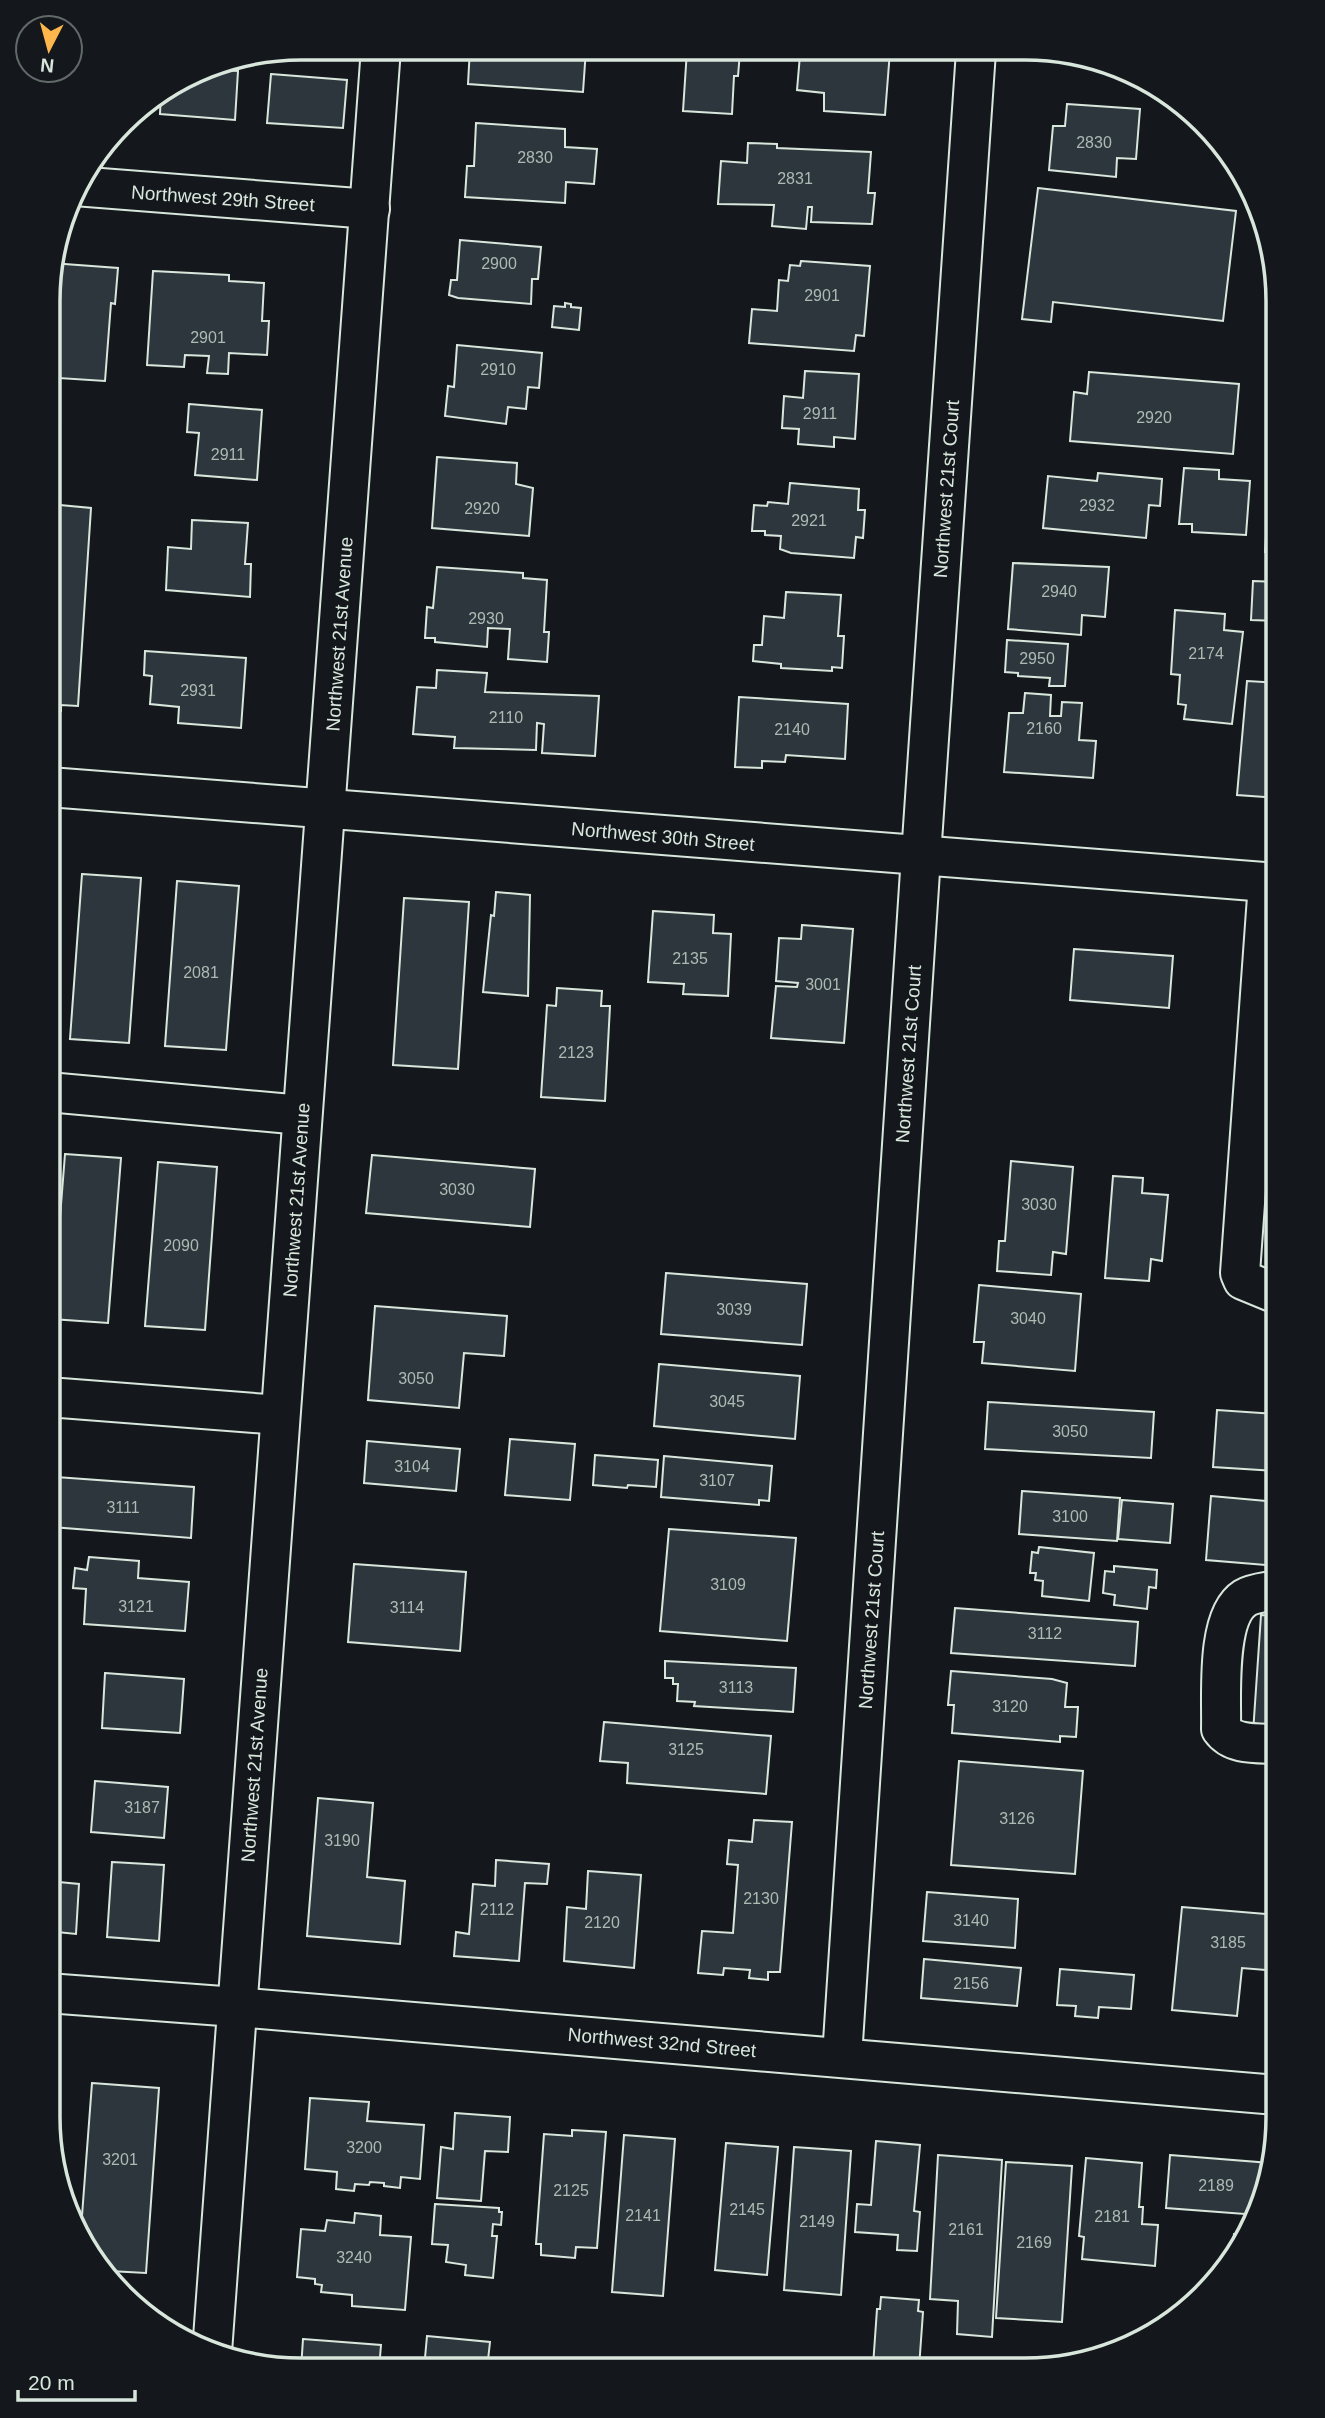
<svg xmlns="http://www.w3.org/2000/svg" width="1325" height="2418" font-family="Helvetica,sans-serif">
<style>
.building{fill:#2c363c;stroke:#d8e6dc;stroke-width:2}
.lines{fill:none;stroke-linecap:round;stroke-linejoin:round}
.minor-casing{stroke:#d8e6dc;stroke-width:42}
.minor{stroke:#14181c;stroke-width:38}
.labels{text-anchor:middle;stroke-width:5;stroke-linejoin:round;paint-order:stroke}
.number-label{font-size:16px;fill:#adbab4}
.street-label{font-size:19px;fill:#d8e6dc;stroke:#14181c}
.rim{fill:none;stroke:#d8e6dc;stroke-width:3.5}
</style>
<rect width="100%" height="100%" fill="#14181c"/>
<g class="building">
<path d="M470,48l116,1 -3,43 -115,-8z"/>
<path d="M687,50l53,2 -2,24h-4l-2,38 -49,-3z"/>
<path d="M820,50l70,1 -5,64 -61,-4v-18l-27,-3 3,-35 19,2z"/>
<path d="M201,69l37,2 -3,49 -75,-6 1,-21z"/>
<path d="M271,74l76,6 -4,48 -76,-5z"/>
<path d="M1067,104l73,5 -4,50 -19,-1 -1,19 -67,-7 4,-44h12z"/>
<path d="M476,123l89,6v18l32,2 -3,35 -28,-2 -1,21 -100,-6 2,-31h7z"/>
<path d="M748,143l29,1v4l94,4 -3,41h7l-3,31 -61,-2 1,-15h-4l-2,22 -34,-3 2,-21 -56,-1 3,-43 26,2z"/>
<path d="M1038,188l198,23 -13,110 -170,-19 -2,20 -29,-3z"/>
<path d="M460,240l81,7 -3,32h-6l-1,25 -73,-6 -9,-3 2,-15h6z"/>
<path d="M801,261l69,5 -6,70 -8,-1 -2,16 -105,-8 3,-34 25,2 2,-31 9,1 2,-16 10,1z"/>
<path d="M51,263l67,5 -3,36 -4,-1 -6,78 -46,-3 -1,3 -9,-1z"/>
<path d="M153,271l76,4v6l35,2 -2,38h7l-2,34 -38,-2 -1,21 -21,-1 2,-17 -24,-1 -1,12 -37,-2z"/>
<path d="M565,303l6,1v3l10,1 -2,22 -27,-3 2,-21 11,1z"/>
<path d="M457,345l85,8 -3,35 -11,-1 -2,22 -18,-2 -2,17 -61,-8 3,-30 6,1z"/>
<path d="M805,371l54,3 -4,65 -21,-2v10l-36,-3 1,-15 -17,-1 2,-32 19,2z"/>
<path d="M1089,372l150,12 -6,70 -163,-13 4,-49 13,2z"/>
<path d="M1277,384h1v48l-5,-1z"/>
<path d="M189,404l73,6 -5,70 -62,-5 4,-42 -12,-1z"/>
<path d="M437,457l80,6 -1,21 17,4 -4,48 -97,-8z"/>
<path d="M1184,468l35,2v9l31,2 -4,54 -54,-3v-8h-13z"/>
<path d="M1098,473l64,6 -2,27 -11,-1 -3,33 -103,-10 5,-52 49,5z"/>
<path d="M790,483l69,6 -1,21h7l-2,28 -7,-1 -2,21 -63,-5 -11,-4 1,-13 -16,-1v-4h-13l2,-26 13,1 1,-4 20,2z"/>
<path d="M49,504l42,4 -13,198 -17,-1v6l-12,-1z"/>
<path d="M1268,506l10,1v46l-13,-1z"/>
<path d="M192,520l56,3 -3,41h6l-1,33 -84,-7 2,-43 23,2z"/>
<path d="M1013,563l96,4 -4,50 -23,-2 -1,20 -73,-6z"/>
<path d="M437,567l86,6v5l24,2 -3,52h5l-2,30 -39,-3 2,-30 -22,-1 -1,19 -52,-5v-4h-10l2,-31 6,1z"/>
<path d="M1253,581l25,1v39l-27,-1z"/>
<path d="M786,592l55,3 -3,41h6l-2,32 -10,-1v4l-51,-3v-4l-28,-3 1,-16h8l2,-29 20,2z"/>
<path d="M1175,610l50,4 -1,16 19,2 -11,92 -48,-5 2,-14 -8,-1 2,-29 -9,-1z"/>
<path d="M1007,640l61,4 -3,42h-16l1,-8 -32,-2v-3l-13,-1z"/>
<path d="M145,651l101,7 -5,70 -63,-5 1,-16 -29,-3 2,-28 -8,-1z"/>
<path d="M437,670l50,3 -2,19 114,4 -4,60 -53,-3 2,-29 -7,-1 -1,27 -82,-2 1,-11 -42,-3 4,-47 19,1z"/>
<path d="M1247,681l31,2v115l-41,-3z"/>
<path d="M1025,693l26,2 -1,21h11l1,-14 20,1 -3,37 17,1 -3,37 -89,-6 5,-59h14z"/>
<path d="M739,697l109,7 -3,55 -59,-4 -1,7 -23,-1v7l-27,-1z"/>
<path d="M82,874l59,4 -12,165 -59,-4z"/>
<path d="M177,881l62,5 -13,164 -61,-4z"/>
<path d="M496,892l34,3 -2,101 -45,-4 8,-77 3,1z"/>
<path d="M404,898l65,4 -11,167 -65,-4z"/>
<path d="M653,911l61,4 -1,18 18,1 -3,62 -45,-2 1,-10 -36,-2z"/>
<path d="M802,925l51,4 -9,114 -73,-5 5,-52 21,1 1,-4 -22,-2 3,-43 22,1z"/>
<path d="M1074,949l99,7 -4,52 -99,-8z"/>
<path d="M557,988l45,3 -1,15h9l-5,95 -64,-4 6,-92 9,1z"/>
<path d="M65,1154l56,4 -13,165 -56,-4z"/>
<path d="M372,1155l163,14 -5,58 -164,-14z"/>
<path d="M1011,1161l62,6 -7,87 -13,-2 -2,23 -54,-4 2,-30h6z"/>
<path d="M158,1162l59,5 -12,163 -60,-4z"/>
<path d="M1113,1176l30,2 -1,15 26,2 -6,66 -11,-2 -2,22 -44,-3z"/>
<path d="M666,1273l141,11 -5,61 -141,-11z"/>
<path d="M979,1285l102,9 -6,77 -93,-8 2,-21h-10z"/>
<path d="M375,1306l132,10 -3,40 -40,-3 -5,55 -91,-8z"/>
<path d="M659,1364l141,12 -5,63 -141,-13z"/>
<path d="M988,1402l166,10 -3,46 -166,-9z"/>
<path d="M1217,1410l60,4v57l-64,-4z"/>
<path d="M510,1439l65,5 -5,56 -65,-5z"/>
<path d="M367,1441l93,8 -4,42 -92,-8z"/>
<path d="M595,1455l63,5 -2,27 -28,-2 -1,3 -34,-3z"/>
<path d="M664,1456l108,10 -3,35 -10,-1v5l-98,-8z"/>
<path d="M56,1477l138,10 -3,51 -139,-11z"/>
<path d="M1022,1491l98,7 -3,43 -98,-7z"/>
<path d="M1211,1496l66,6v64l-71,-6z"/>
<path d="M1122,1500l51,4 -3,39 -52,-4z"/>
<path d="M669,1529l127,9 -9,103 -127,-10z"/>
<path d="M1039,1547l55,6 -5,48 -47,-5 1,-15 -8,-1 1,-7h-6l2,-21 6,1z"/>
<path d="M89,1557l50,4 -1,17 51,4 -4,49 -101,-7 2,-35 -13,-1 2,-20 12,2z"/>
<path d="M354,1564l112,8 -6,79 -112,-9z"/>
<path d="M1114,1566l43,4 -1,18 -7,-1 -2,22 -33,-4 1,-10 -12,-2 2,-22 9,1z"/>
<path d="M955,1608l183,14 -3,44 -184,-13z"/>
<path d="M1261,1615l16,1v119l-24,-2z"/>
<path d="M665,1661l131,7 -3,44 -99,-6 1,-4 -18,-1 1,-17h-5v-6h-8z"/>
<path d="M951,1671l101,8 15,4 -2,24h13l-2,30 -16,-1v6l-108,-9 2,-28h-6z"/>
<path d="M105,1673l79,6 -4,54 -78,-5z"/>
<path d="M604,1722l167,14 -5,58 -139,-11 1,-20 -28,-2z"/>
<path d="M959,1761l124,10 -8,103 -124,-9z"/>
<path d="M48,1777l10,1 -5,73h-5z"/>
<path d="M95,1781l73,6 -4,51 -73,-6z"/>
<path d="M318,1798l55,5 -6,74 38,4 -5,63 -93,-8z"/>
<path d="M1275,1811h2v38h-5z"/>
<path d="M754,1820l38,2 -12,150h-12v8l-19,-2 1,-8 -26,-2 -1,7 -25,-2 4,-42 31,2 5,-68 -11,-1 2,-24 23,2z"/>
<path d="M496,1860l53,4 -2,20 -22,-1 -6,78 -65,-5 2,-24 13,2 4,-50 22,2z"/>
<path d="M112,1862l52,3 -5,76 -52,-4z"/>
<path d="M588,1871l53,4 -7,93 -70,-7 3,-54 19,2z"/>
<path d="M48,1881l31,3 -3,50 -29,-3z"/>
<path d="M927,1892l91,7 -3,49 -92,-7z"/>
<path d="M1182,1907l95,8v56l-35,-3 -5,48 -65,-6z"/>
<path d="M924,1959l97,9 -4,38 -96,-8z"/>
<path d="M1060,1969l74,6 -3,34 -32,-2 -1,11 -23,-2 1,-10 -19,-1z"/>
<path d="M92,2083l67,5 -13,185 -37,-2 -28,-42z"/>
<path d="M310,2098l59,4 -2,19 57,4 -4,54 -19,-2 -1,11 -16,-2v-3l-14,-1 -1,3 -14,-1 -1,7 -18,-2 1,-17 -32,-3z"/>
<path d="M455,2113l55,4 -2,35 -23,-1 -4,50 -44,-3 4,-51 12,2z"/>
<path d="M572,2130l34,2 -9,116 -21,-1 -1,11 -34,-3v-11h-5l8,-110 28,2z"/>
<path d="M624,2135l51,4 -12,157 -51,-4z"/>
<path d="M876,2141l44,4 -6,66 6,1 -3,39 -20,-1 1,-15 -43,-3 2,-28 14,1z"/>
<path d="M726,2143l52,4 -11,128 -52,-5z"/>
<path d="M794,2147l57,4 -10,144 -57,-5z"/>
<path d="M938,2155l64,5 -10,177 -35,-3 1,-33 -28,-2z"/>
<path d="M1170,2155l100,8 -12,52 -92,-7z"/>
<path d="M1086,2158l56,5 -3,44h4l-1,17 16,1 -3,41 -73,-7 2,-22 -5,-1z"/>
<path d="M1006,2162l66,4 -10,156 -66,-4z"/>
<path d="M435,2204l64,4v4h3l-1,13 -8,-1 -1,12h5l-4,42 -28,-3 1,-10 -20,-3 2,-17 -16,-1z"/>
<path d="M355,2213l26,3 -1,19 31,2 -6,73 -53,-4v-11l-31,-3 1,-7 -7,-1v-5l-18,-2 4,-48 24,2 2,-11 27,3z"/>
<path d="M1234,2234l12,1 -15,26z"/>
<path d="M881,2297l38,3 -1,11 5,1 -4,56 -46,-2 4,-57h3z"/>
<path d="M427,2336l63,6 -3,27h-63z"/>
<path d="M303,2339l78,6 -2,24h-78z"/>
</g>
<g class="lines">
<defs>
<g id="minor">
<path d="M75,186l295,23"/>
<path d="M49,787l1229,96"/>
<path d="M1268,883l-28,390 3,7 34,14"/>
<path d="M48,1092l254,23"/>
<path d="M48,1397l232,18"/>
<path d="M1277,1744c-19,-1 -44,2 -56,-15 1,-31 -6,-112 24,-131 8,-5 23,-6 32,-8"/>
<path d="M47,1993l189,14 1041,88"/>
<path d="M842,2057l79,-1201 55,-805"/>
<path d="M212,2352l169,-2304"/>
</g>
</defs>
<use href="#minor" class="minor-casing"/>
<use href="#minor" class="minor"/>
</g>
<g class="labels">
<g class="number-label">
<text x="1094" y="148">2830</text>
<text x="535" y="163">2830</text>
<text x="795" y="184">2831</text>
<text x="499" y="269">2900</text>
<text x="822" y="301">2901</text>
<text x="208" y="343">2901</text>
<text x="498" y="375">2910</text>
<text x="820" y="419">2911</text>
<text x="1154" y="423">2920</text>
<text x="228" y="460">2911</text>
<text x="1097" y="511">2932</text>
<text x="482" y="514">2920</text>
<text x="809" y="526">2921</text>
<text x="1059" y="597">2940</text>
<text x="486" y="624">2930</text>
<text x="1206" y="659">2174</text>
<text x="1037" y="664">2950</text>
<text x="198" y="696">2931</text>
<text x="506" y="723">2110</text>
<text x="1044" y="734">2160</text>
<text x="792" y="735">2140</text>
<text x="690" y="964">2135</text>
<text x="201" y="978">2081</text>
<text x="823" y="990">3001</text>
<text x="576" y="1058">2123</text>
<text x="457" y="1195">3030</text>
<text x="1039" y="1210">3030</text>
<text x="181" y="1251">2090</text>
<text x="734" y="1315">3039</text>
<text x="1028" y="1324">3040</text>
<text x="416" y="1384">3050</text>
<text x="727" y="1407">3045</text>
<text x="1070" y="1437">3050</text>
<text x="412" y="1472">3104</text>
<text x="717" y="1486">3107</text>
<text x="123" y="1513">3111</text>
<text x="1070" y="1522">3100</text>
<text x="728" y="1590">3109</text>
<text x="136" y="1612">3121</text>
<text x="407" y="1613">3114</text>
<text x="1045" y="1639">3112</text>
<text x="736" y="1693">3113</text>
<text x="1010" y="1712">3120</text>
<text x="686" y="1755">3125</text>
<text x="142" y="1813">3187</text>
<text x="1017" y="1824">3126</text>
<text x="342" y="1846">3190</text>
<text x="761" y="1904">2130</text>
<text x="497" y="1915">2112</text>
<text x="971" y="1926">3140</text>
<text x="602" y="1928">2120</text>
<text x="1228" y="1948">3185</text>
<text x="971" y="1989">2156</text>
<text x="364" y="2153">3200</text>
<text x="120" y="2165">3201</text>
<text x="1216" y="2191">2189</text>
<text x="571" y="2196">2125</text>
<text x="747" y="2215">2145</text>
<text x="643" y="2221">2141</text>
<text x="1112" y="2222">2181</text>
<text x="817" y="2227">2149</text>
<text x="966" y="2235">2161</text>
<text x="1034" y="2248">2169</text>
<text x="354" y="2263">3240</text>
</g>
<g class="street-label">
<text transform="translate(223 198) rotate(4)" y="7">Northwest 29th Street</text>
<text transform="translate(946 489) rotate(-86)" y="7">Northwest 21st Court</text>
<text transform="translate(339 634) rotate(-86)" y="7">Northwest 21st Avenue</text>
<text transform="translate(663 836) rotate(5)" y="7">Northwest 30th Street</text>
<text transform="translate(908 1054) rotate(-86)" y="7">Northwest 21st Court</text>
<text transform="translate(296 1200) rotate(-86)" y="7">Northwest 21st Avenue</text>
<text transform="translate(871 1620) rotate(-86)" y="7">Northwest 21st Court</text>
<text transform="translate(254 1765) rotate(-86)" y="7">Northwest 21st Avenue</text>
<text transform="translate(662 2042) rotate(5)" y="7">Northwest 32nd Street</text>
</g>
</g>
<path d="M0 0H1325V2418H0ZM301 60H1025A241 241 0 0 1 1266 301V2117A241 241 0 0 1 1025 2358H301A241 241 0 0 1 60 2117V301A241 241 0 0 1 301 60Z" fill="#14181c" fill-rule="evenodd"/>
<path class="rim" d="M301 60H1025A241 241 0 0 1 1266 301V2117A241 241 0 0 1 1025 2358H301A241 241 0 0 1 60 2117V301A241 241 0 0 1 301 60Z"/>
<g transform="translate(49 49) rotate(186)"><circle r="33" fill="#14181c" stroke="#626a69" stroke-width="2"/>
<path d="M0-5L12 26L0 18L-12 26Z" fill="#ffb74d"/>
<text y="-10" font-size="19" font-weight="bold" text-anchor="middle" fill="#d8e6dc">N</text>
</g>
<path d="M18 2390v10h117v-10" fill="none" stroke="#d8e6dc" stroke-width="3.5"/>
<text x="28" y="2390" font-size="21" fill="#d8e6dc" stroke="#14181c" stroke-width="5" paint-order="stroke">20 m</text>
</svg>
